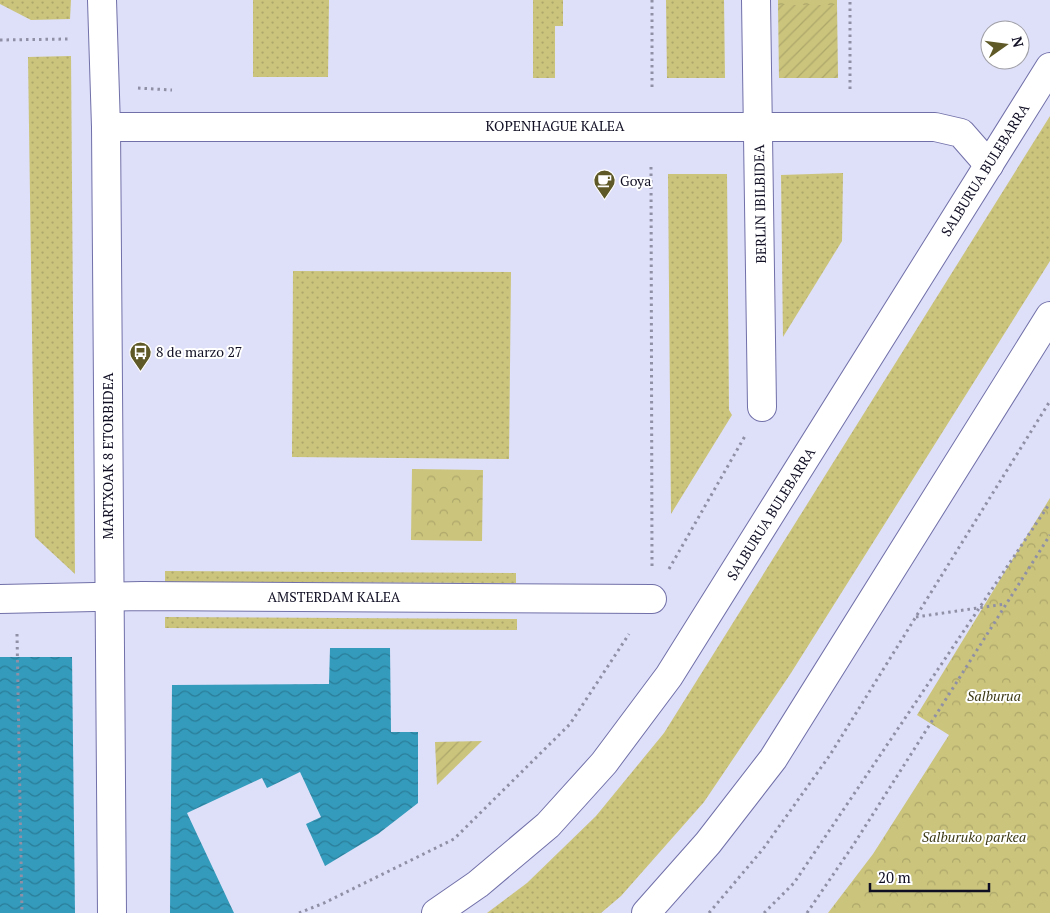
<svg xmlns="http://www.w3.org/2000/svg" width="1050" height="913" font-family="'PT Serif',serif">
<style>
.grass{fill:url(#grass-dots)}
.park{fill:url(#park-crowns)}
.garden{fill:url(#garden-furrows)}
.water{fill:url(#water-waves)}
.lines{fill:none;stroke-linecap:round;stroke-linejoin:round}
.street-casing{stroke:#7170a9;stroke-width:30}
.secondary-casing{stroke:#7170a9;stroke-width:30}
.path{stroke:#8f8fa6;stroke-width:3;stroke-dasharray:2.5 4;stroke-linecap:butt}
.street{stroke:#fff;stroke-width:28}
.secondary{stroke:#fff;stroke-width:28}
.labels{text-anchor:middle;stroke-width:4;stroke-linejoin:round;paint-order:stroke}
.street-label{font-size:14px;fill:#0f0e23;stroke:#fff}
.poi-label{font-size:14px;fill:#0f0e23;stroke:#fff;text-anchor:start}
.park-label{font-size:14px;font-style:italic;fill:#3c3915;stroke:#fff}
</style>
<defs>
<pattern id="grass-dots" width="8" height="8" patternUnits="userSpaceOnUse" patternTransform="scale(1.25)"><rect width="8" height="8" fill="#cbc47c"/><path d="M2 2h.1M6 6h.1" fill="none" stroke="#ada76b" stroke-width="1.8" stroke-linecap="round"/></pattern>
<pattern id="park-crowns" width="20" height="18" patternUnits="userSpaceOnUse" patternTransform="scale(1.25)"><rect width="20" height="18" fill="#cbc47c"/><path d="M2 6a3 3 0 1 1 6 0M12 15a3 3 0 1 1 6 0" fill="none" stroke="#ada76b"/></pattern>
<pattern id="garden-furrows" width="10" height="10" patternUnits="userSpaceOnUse" patternTransform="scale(1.25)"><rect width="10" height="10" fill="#cbc47c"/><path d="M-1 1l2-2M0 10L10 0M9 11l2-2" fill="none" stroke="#ada76b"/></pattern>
<pattern id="water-waves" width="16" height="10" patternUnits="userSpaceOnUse" patternTransform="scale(1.25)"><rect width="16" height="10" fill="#349bbc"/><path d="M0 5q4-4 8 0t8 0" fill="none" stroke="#2a7d98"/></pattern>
</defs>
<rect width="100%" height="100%" fill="#dedff8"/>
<g class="grass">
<path d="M0,0h71l-1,19 -39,1 -31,-16z"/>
<path d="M253,0h76l-1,77h-75z"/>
<path d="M533,0h30v26h-8v52h-22z"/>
<path d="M666,0h58l1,78h-58z"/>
<path d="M71,56l4,518 -40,-37 -7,-480z"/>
<path d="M1050,116v145l-259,412 -87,129 -83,94 -20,17h-114l40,-30 69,-67 68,-83z"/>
<path d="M843,173l-1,68 -59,96 -2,-162z"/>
<path d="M668,174h59l2,236 3,5 -61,99z"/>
<path d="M293,271l218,1 -2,187 -217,-2z"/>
<path d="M165,571l351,2v10l-351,-1z"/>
<path d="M165,617l352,2v11l-352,-2z"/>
</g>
<g class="park">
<rect x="778" y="0" width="59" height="5"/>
<path d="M412,469l71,1 -1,71 -71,-1z"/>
<path d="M1050,498v415h-222l45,-59 76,-119 -32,-20z"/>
</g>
<g class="garden">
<path d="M778,5h59l1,73h-59z"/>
<path d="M482,741l-45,44 -2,-43z"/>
</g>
<g class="water">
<path d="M330,648h60l1,84h27v71l-40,31 -53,32 -19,-42 15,-7 -21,-45 -33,16 -5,-10 -75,35 47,100h-64l2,-228 157,-1z"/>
<path d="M0,657h72l3,256h-75z"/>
</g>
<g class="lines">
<defs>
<g id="street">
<path d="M756,0l6,407"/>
<path d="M106,127h829l26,6 28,32"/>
<path d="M0,599l142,-3 510,3"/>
</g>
<g id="secondary">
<path d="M102,0l4,127 6,786"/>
<path d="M436,913l42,-29 70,-59 56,-62 65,-87 381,-609"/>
<path d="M646,913l62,-70 65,-84 277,-443"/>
</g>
</defs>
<use href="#street" class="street-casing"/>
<use href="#secondary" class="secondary-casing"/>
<g class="path">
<path d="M652,0v88"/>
<path d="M0,40l69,-1"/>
<path d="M138,88l34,2"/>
<path d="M850,89v-89"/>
<path d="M651,167l1,399"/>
<path d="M669,569l76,-133"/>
<path d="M916,617l89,-13"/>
<path d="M17,634l5,279"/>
<path d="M299,913l25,-10 130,-64 116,-115 59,-90"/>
<path d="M709,913l54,-64 67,-94 220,-354"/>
<path d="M764,913l30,-30 256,-380"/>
<path d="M807,913l47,-69 196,-309"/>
</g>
<use href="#street" class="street"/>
<use href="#secondary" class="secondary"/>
</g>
<defs>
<symbol id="cafe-pin" viewBox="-11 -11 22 30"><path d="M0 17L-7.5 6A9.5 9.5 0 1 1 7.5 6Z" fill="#5e5926" stroke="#fff"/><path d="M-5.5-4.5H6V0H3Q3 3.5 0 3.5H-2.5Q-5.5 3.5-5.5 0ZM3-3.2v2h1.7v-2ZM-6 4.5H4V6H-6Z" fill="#fff"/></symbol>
<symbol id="bus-pin" viewBox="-11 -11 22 30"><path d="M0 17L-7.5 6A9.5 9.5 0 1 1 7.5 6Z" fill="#5e5926" stroke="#fff"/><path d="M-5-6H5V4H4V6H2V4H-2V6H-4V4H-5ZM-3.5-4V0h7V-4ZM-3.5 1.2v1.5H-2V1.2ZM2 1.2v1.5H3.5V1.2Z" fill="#fff"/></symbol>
</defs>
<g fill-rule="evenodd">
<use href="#cafe-pin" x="592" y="168" width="25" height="34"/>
<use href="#bus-pin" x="128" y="340" width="25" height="34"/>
</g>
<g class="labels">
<g class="street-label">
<text x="555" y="131">KOPENHAGUE KALEA</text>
<text transform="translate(985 170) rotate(-58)" y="5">SALBURUA BULEBARRA</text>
<text transform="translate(760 204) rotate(-91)" y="5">BERLIN IBILBIDEA</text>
<text transform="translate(108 456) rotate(-90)" y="5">MARTXOAK 8 ETORBIDEA</text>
<text transform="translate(771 514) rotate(-58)" y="5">SALBURUA BULEBARRA</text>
<text x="334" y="602">AMSTERDAM KALEA</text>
</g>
<g class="poi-label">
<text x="620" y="186">Goya</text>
<text x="156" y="357">8 de marzo 27</text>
</g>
<g class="park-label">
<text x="994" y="701">Salburua</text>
<text x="974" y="842">Salburuko parkea</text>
</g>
</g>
<g transform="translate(1005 45) rotate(76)"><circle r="24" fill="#ffffff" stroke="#9f9fa7"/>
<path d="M0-4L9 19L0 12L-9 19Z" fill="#5e5926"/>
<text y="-8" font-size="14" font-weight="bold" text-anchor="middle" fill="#0f0e23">N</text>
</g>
<path d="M870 883v8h119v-8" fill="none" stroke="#0f0e23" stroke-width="2.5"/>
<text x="878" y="883" font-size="15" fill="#0f0e23" stroke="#ffffff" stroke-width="4" paint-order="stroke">20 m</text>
</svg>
